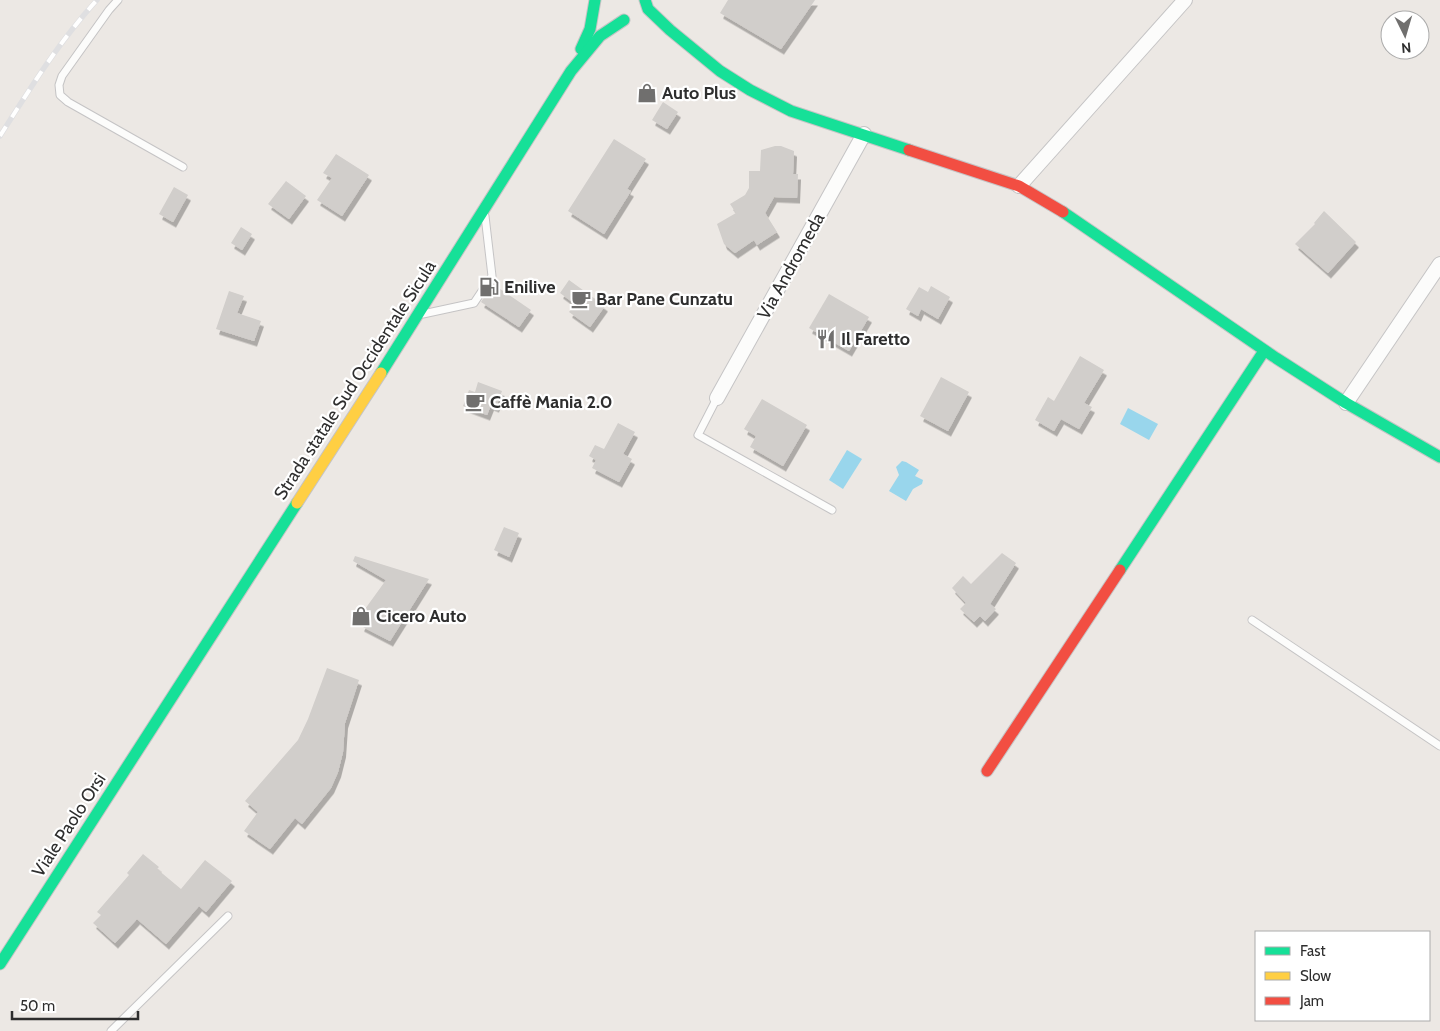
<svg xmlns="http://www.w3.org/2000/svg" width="1440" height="1031" font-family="Cabin,sans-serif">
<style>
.water{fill:#99d6ec}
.building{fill:#d1cecb;filter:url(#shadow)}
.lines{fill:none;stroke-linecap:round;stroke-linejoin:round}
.lane-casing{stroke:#c5c4c5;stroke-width:9}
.street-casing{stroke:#c5c4c5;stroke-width:16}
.fast-casing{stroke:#c5c4c5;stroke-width:13}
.slow-casing{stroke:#c5c4c5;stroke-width:13}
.jam-casing{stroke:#c5c4c5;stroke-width:13}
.lane{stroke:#fcfcfb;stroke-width:7}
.street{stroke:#fcfcfb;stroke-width:14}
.fast{stroke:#16e098;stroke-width:11}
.slow{stroke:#ffcf43;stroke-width:11}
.jam{stroke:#f24e42;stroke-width:11}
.rail-casing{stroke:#dfdfe1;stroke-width:5.5}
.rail{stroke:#fff;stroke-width:4;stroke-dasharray:11;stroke-linecap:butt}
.labels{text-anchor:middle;stroke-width:4.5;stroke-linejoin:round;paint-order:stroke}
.poi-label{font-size:18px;font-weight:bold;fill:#2e2e2e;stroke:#fff;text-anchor:start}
.street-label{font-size:18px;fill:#2e2e2e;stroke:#fff}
</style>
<defs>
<filter id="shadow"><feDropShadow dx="3" dy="5.5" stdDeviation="0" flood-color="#0004"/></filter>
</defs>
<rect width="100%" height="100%" fill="#ece8e4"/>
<g class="water">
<path d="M1128,408l30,16 -9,16 -29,-16z"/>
<path d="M847,450l15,9 -19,30 -14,-9z"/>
<path d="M902,461l4,1 13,8 -4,6 8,4 -1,4 -9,5 -7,12 -17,-10 10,-16 -3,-8z"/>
</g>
<g class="building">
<path d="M728,0h87l-34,49 -61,-36z"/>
<path d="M663,102l15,10 -11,17 -15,-9z"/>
<path d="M614,139l32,20 -19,30 4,2 -27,43 -36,-23z"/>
<path d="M775,146h6l13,5 -1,23h5l-1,24 -23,-1 -9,16 12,19 -20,13 -3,-5 -19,13 -11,-9 -7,-20 19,-11 -6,-9 15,-9 4,-7v-17h11l1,-21z"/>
<path d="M336,154l33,21 -27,41 -25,-16 15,-22 -9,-5z"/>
<path d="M286,181l20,15 -17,23 -21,-15z"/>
<path d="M174,187l14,8 -15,27 -14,-8z"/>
<path d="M1324,211l32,31 -28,31 -33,-29 20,-20 -1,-1z"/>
<path d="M241,227l11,7 -10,16 -11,-7z"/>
<path d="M569,280l36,26 -15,21 -21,-15 6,-8 -15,-11z"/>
<path d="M493,284l38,26 -12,17 -38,-25z"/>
<path d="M931,286l19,11 -12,22 -17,-10 -3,7 -12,-7 13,-22 9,5z"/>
<path d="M229,291l15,5 -7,17 24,8 -7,20 -38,-12z"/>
<path d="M829,294l40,23 -20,34 -40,-23z"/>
<path d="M1080,356l24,14 -20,33 8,4 -13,22 -18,-10 -7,12 -19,-11 13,-23 6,4z"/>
<path d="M941,377l28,15 -21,39 -28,-15z"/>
<path d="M478,382l24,9 -6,16 -5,-2 -4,10 -24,-9 6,-16 6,2z"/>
<path d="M762,399l45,26 -24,41 -33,-19 6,-11 -12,-7z"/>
<path d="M618,423l17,9 -12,22 9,5 -13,23 -27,-14 4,-8 -7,-4 6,-11 9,4z"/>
<path d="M504,527l15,6 -10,24 -15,-7z"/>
<path d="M1002,553l14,10 -26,41 6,5 -11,12 -5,-5 -6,6 -14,-13 6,-6 -14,-15 11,-12 8,8z"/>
<path d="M355,556l74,23 -39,62 -29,-15 3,-6 -4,-4 26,-36 -33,-19z"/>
<path d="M327,668l32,12 -14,43 -2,29 -5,20 -7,16 -29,36 -7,-6 -25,31 -26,-18 14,-19 -13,-11 53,-61 10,-21z"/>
<path d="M143,854l16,13 -2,2 24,20 24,-29 27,21 -26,31 -7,-6 -33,38 -29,-25 -22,24 -22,-20 8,-8 -4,-3 32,-37 -2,-2z"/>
</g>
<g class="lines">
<defs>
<g id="lane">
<path d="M118,0l-9,10 -47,66 -3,9 1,10 8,7 115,65"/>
<path d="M423,314l51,-11 18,-27 -7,-60"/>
<path d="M717,398l-19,37 134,75"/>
<path d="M1252,620l188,126"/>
<path d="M111,1031l117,-115"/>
</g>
<g id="street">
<path d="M1019,186l166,-186"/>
<path d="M717,398l147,-264"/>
<path d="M1346,403l94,-139"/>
</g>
<g id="fast">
<path d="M645,0l3,9 22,21 50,41 30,19 41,21 118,39"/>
<path d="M581,49l9,-20 5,-29"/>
<path d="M1063,212l213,146 70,45 94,54"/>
<path d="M381,373l190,-302 29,-35 24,-16"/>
<path d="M1120,570l144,-219"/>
<path d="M0,964l297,-461"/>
</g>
<path id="slow" d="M297,503l84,-130"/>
<g id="jam">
<path d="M909,150l110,36 44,26"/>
<path d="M987,771l133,-201"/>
</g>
</defs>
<use href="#lane" class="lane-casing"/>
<use href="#street" class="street-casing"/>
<use href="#fast" class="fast-casing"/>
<use href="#slow" class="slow-casing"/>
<use href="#jam" class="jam-casing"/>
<use href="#lane" class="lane"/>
<use href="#street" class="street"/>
<use href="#fast" class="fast"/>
<use href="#slow" class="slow"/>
<use href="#jam" class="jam"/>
<defs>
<path id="rail" d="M0,136c31,-49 58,-93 97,-136"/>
</defs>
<use href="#rail" class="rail-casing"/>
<use href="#rail" class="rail"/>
</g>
<defs>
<symbol id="shop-bare" viewBox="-9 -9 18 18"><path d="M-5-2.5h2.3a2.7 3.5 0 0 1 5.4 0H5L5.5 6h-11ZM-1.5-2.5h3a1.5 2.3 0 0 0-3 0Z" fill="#706f6e" stroke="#fff" stroke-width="2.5" paint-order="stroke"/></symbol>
<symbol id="fuel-bare" viewBox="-9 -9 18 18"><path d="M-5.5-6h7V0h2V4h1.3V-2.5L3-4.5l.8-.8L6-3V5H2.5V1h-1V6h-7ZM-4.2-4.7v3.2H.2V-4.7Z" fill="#706f6e" stroke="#fff" stroke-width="2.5" paint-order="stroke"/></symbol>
<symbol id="cafe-bare" viewBox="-9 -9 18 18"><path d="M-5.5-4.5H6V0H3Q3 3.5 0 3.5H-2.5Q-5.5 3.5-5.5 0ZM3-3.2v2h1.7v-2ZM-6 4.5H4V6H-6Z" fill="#706f6e" stroke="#fff" stroke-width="2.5" paint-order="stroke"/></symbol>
<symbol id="restaurant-bare" viewBox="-9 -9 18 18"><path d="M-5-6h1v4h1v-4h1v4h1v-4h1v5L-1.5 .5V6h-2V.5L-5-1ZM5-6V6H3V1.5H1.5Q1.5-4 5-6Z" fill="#706f6e" stroke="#fff" stroke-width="2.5" paint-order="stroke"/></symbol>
</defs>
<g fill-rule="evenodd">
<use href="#shop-bare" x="633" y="79" width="28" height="28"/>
<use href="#fuel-bare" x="475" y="273" width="28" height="28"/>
<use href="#cafe-bare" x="567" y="285" width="28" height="28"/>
<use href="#restaurant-bare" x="812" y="325" width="28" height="28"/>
<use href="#cafe-bare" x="461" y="388" width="28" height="28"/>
<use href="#shop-bare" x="347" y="602" width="28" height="28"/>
</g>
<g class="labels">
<g class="poi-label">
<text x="662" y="99">Auto Plus</text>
<text x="504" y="293">Enilive</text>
<text x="596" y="305">Bar Pane Cunzatu</text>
<text x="841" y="345">Il Faretto</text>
<text x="490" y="408">Caffè Mania 2.0</text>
<text x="376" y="622">Cicero Auto</text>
</g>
<g class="street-label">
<text transform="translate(791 266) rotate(-61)" y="6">Via Andromeda</text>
<text transform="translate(355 380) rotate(-57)" y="6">Strada statale Sud Occidentale Sicula</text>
<text transform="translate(69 825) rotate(-57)" y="6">Viale Paolo Orsi</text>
</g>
</g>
<rect x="1255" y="931" width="175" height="90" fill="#ffffff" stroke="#ababab"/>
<rect x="1265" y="947" width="25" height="8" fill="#16e098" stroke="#ababab"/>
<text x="1300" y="956" font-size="15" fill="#2e2e2e">Fast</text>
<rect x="1265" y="972" width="25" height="8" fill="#ffcf43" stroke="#ababab"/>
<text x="1300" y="981" font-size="15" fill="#2e2e2e">Slow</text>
<rect x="1265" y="997" width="25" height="8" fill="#f24e42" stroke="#ababab"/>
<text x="1300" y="1006" font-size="15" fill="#2e2e2e">Jam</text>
<g transform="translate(1405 35) rotate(175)"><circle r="24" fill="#ffffff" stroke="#ababab"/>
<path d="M0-4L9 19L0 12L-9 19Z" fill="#706f6e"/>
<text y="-8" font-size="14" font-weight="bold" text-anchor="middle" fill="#2e2e2e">N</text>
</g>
<path d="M12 1011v8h126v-8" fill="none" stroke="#2e2e2e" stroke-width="2.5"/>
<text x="20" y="1011" font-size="15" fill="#2e2e2e" stroke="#ffffff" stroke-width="4" paint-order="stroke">50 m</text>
</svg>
